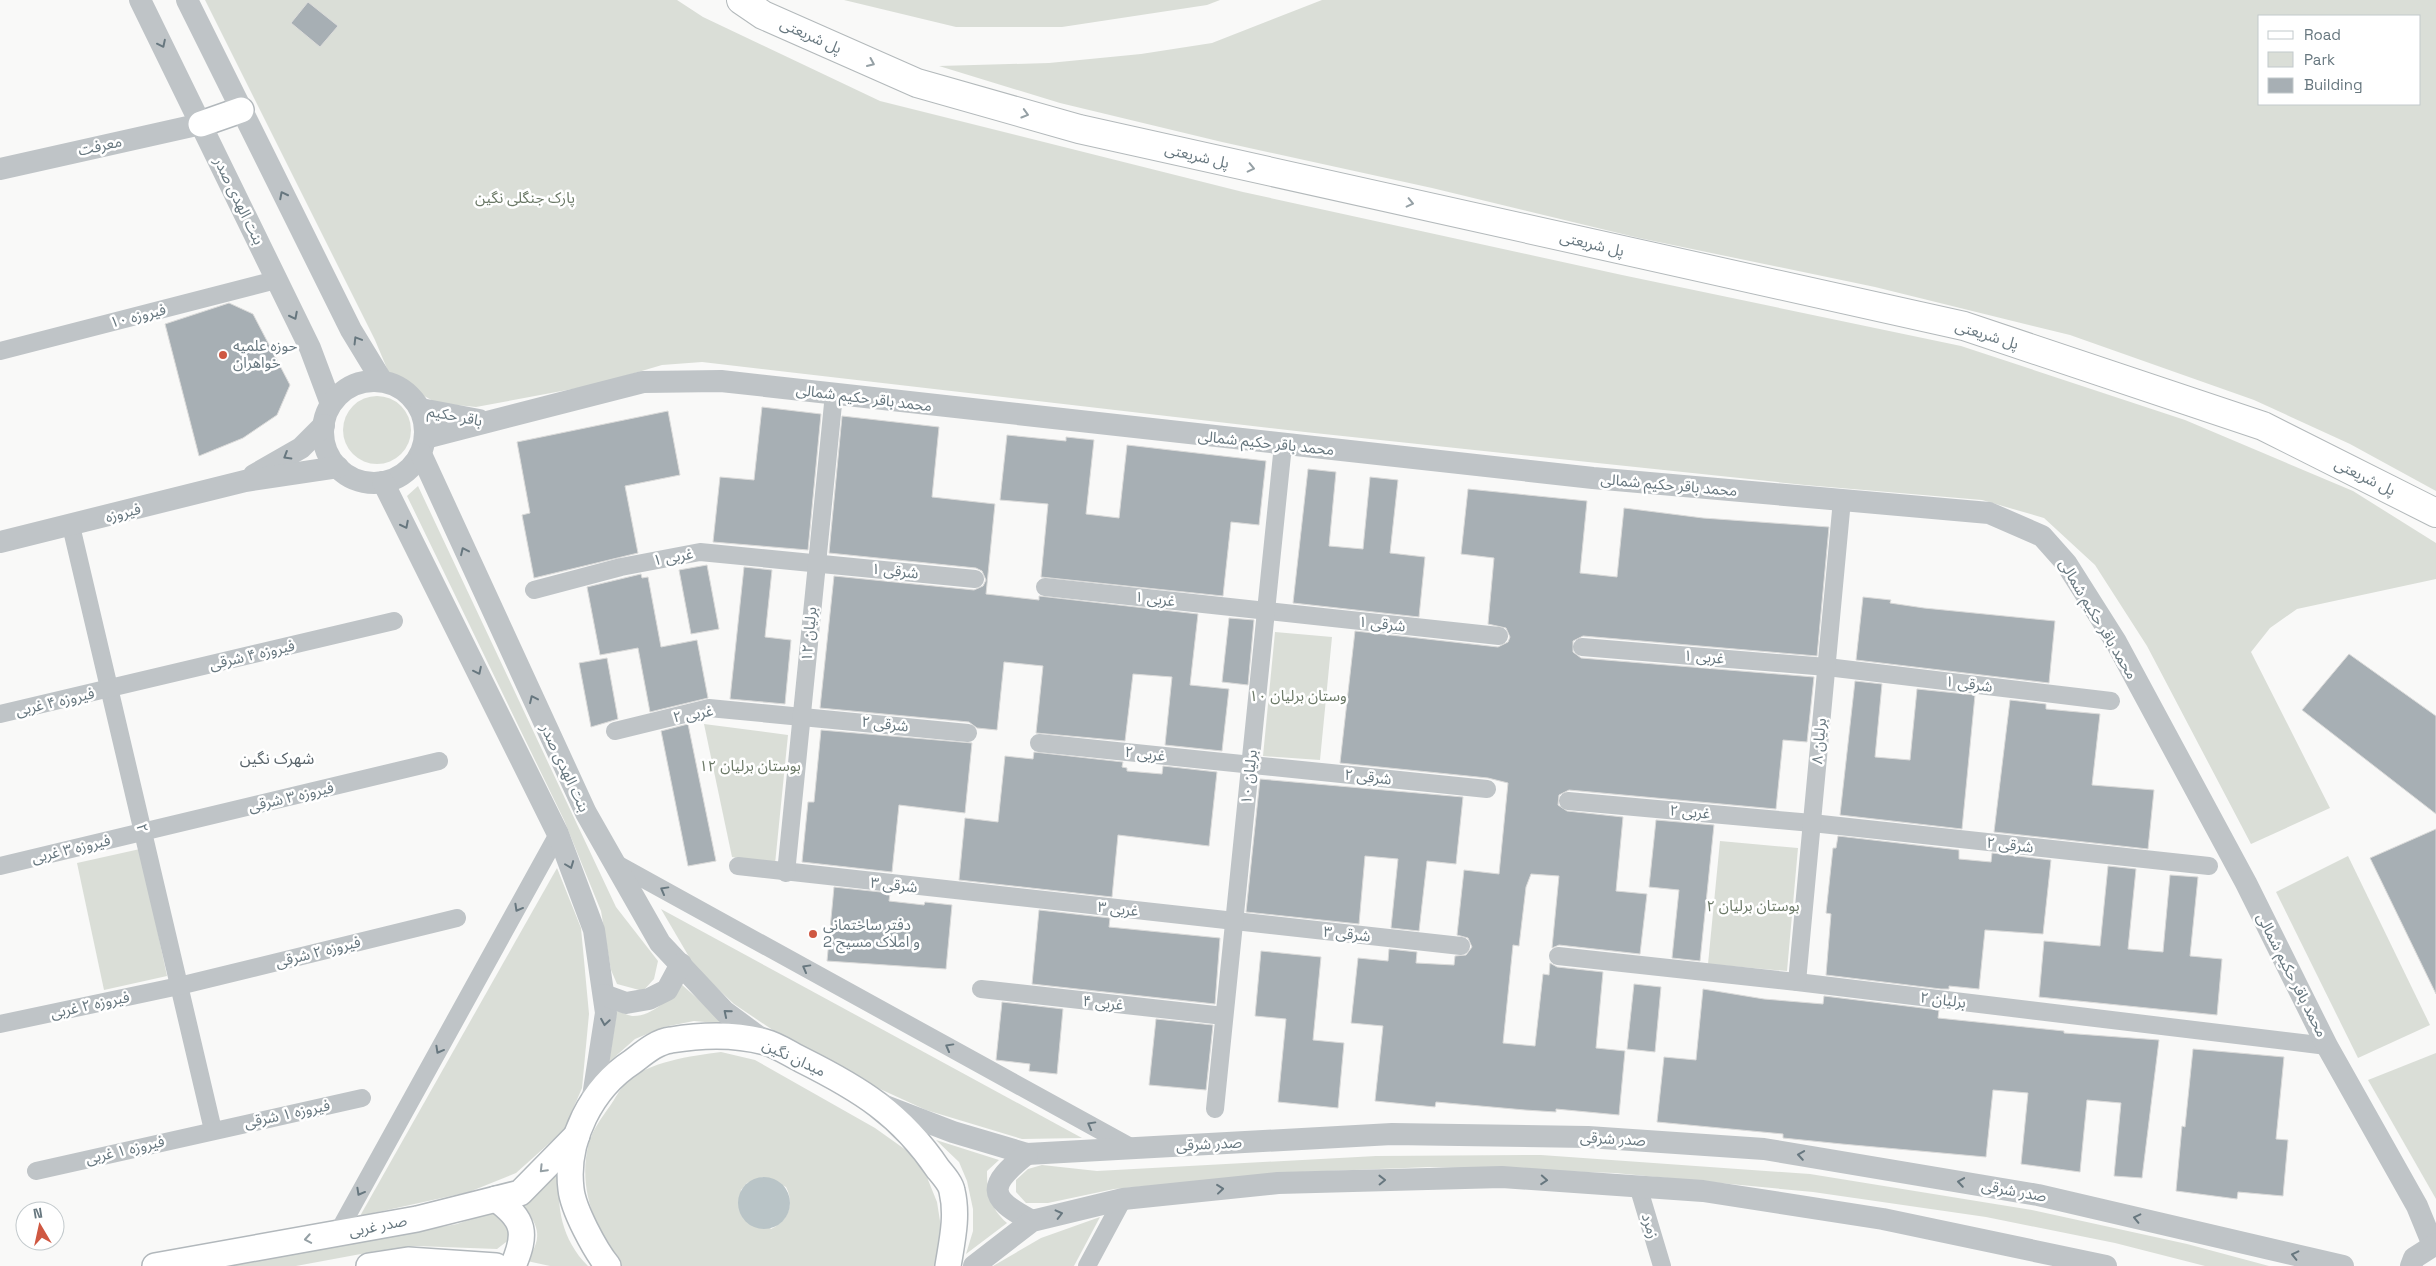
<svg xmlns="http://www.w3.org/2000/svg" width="2436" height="1266" font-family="'Space Grotesk','Noto Sans Arabic',sans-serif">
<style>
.green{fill:#daded7;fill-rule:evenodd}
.water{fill:#b9c4c7}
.building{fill:#a7afb4;stroke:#dbdbda}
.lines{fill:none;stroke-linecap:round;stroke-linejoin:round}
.secondary-casing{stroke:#b2b8bc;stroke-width:28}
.primary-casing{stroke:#b3b9bb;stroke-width:30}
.minor{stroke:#bfc4c7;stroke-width:18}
.tertiary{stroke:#bfc4c7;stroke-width:22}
.secondary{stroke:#fff;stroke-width:25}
.primary{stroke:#fff;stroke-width:28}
.oneway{stroke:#67777f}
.oneway2{stroke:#95a0a5}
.poi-dot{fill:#cf5842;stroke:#fff;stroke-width:2}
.labels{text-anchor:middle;stroke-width:5;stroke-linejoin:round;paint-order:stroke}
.street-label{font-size:15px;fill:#67777f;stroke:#fff}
.park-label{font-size:15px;fill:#6a7866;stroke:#fff}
.poi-label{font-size:15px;fill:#67777f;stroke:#fff;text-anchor:start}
.neighbourhood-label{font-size:16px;fill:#59646b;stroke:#fff}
</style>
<rect width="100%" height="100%" fill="#f9f9f8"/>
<g class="green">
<path d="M205,0h472l26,17 177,84 363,91 379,83 339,71 224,74 168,71 83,52v36l-139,30 -27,19 -19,24 79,156 -79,36 -104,-198 -52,-81 -51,-47 -62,-18 -177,-15 -500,-53 -603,-70 -40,3 -68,20 -118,22 -39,-4 -46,-25 -16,-38z"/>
<path d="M844,0h376l-13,5 -145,22h-106z"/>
<path d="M1322,0h1114v491l-86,-47 -96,-44 -184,-65 -195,-48 -236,-49 -207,-50 -210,-46 -162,-39 -121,-37 110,-3 92,-9 71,-11zM2260,16h160v88h-160z"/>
<circle cx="377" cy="430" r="34"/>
<path d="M418,486l198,421 42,54 -4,18 -11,12 -26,-7 -6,-14 -10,-59 -37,-91 -157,-324z"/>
<path d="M1275,632l57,5 -12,123 -57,-4z"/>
<path d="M704,724l84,11 -13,129 -43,-7z"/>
<path d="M1720,841l78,7 -11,123 -79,-7z"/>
<path d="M140,849l27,127 -63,14 -27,-127z"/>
<path d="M2348,856l82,169 -72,33 -82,-166z"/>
<path d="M557,868l24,60 8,86 -7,74 -18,42 -48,43 -47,19 -109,24z"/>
<path d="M661,909l421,229 -60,1 -96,-29 -57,-26 -74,-39 -61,-41 -39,-37z"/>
<path d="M681,984l45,40 -32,-3 -30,6 -29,12 -26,23 8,-51c4,1 10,4 15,5 20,1 38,-18 49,-32z"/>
<path d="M721,1052l34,8 120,68 45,32 17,42 6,38 -6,26h-315c-26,-35 -44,-75 -34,-120 3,-14 14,-29 22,-40 5,-7 9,-16 15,-22 22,-23 67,-28 96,-32zM763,1177l23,10c9,17 2,34 -15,42l-30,-39 6,-7z"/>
<path d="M2436,1053v146l-68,-119z"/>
<path d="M936,1140l63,20 -12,11c0,22 3,37 20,52l-41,31 7,-23v-22l-6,-28 -8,-19z"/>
<path d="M1541,1155l269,19 222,36 155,34 82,22h-64l-90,-23 -129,-26 -173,-25 -198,-19 -185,-6 -128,5 -188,17 -66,14h-22l-10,-11v-12l12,-11 14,-4 55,6 279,-15z"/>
<path d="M561,1170c-6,36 1,70 27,96h-38l-23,-5c18,-27 10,-35 -6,-60l19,-11z"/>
<path d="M491,1212l10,3 8,8 1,16 -13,10 -81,-3 -39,5 -81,15h-68l229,-42z"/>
<path d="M1100,1217l-26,49h-81l48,-28z"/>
</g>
<circle class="water" cx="764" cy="1203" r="26"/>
<g class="building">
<path d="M308,2l30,24 -18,21 -29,-24z"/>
<path d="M229,303l24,11 37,71 -13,30 -34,23 -44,18 -34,-132z"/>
<path d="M762,407l59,7 -13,136 -95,-8 7,-65 34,3z"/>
<path d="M668,411l12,64 -55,11 13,67 -104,25 -12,-63 8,-2 -13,-71z"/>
<path d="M842,416l97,11 -7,70 63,7 -9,90 53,6v-4l159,18 -8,71 39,4 -7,62 -57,-6 7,-68 -39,-3 -8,67 -89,-8 7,-67 -39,-4 -7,68 -20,-2 -8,-6 -149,-14 14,-132 140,14 9,-4 3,-6 -4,-9 -6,-3 -147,-15z"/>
<path d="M1007,435l59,6v-4l28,3 -8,74 33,4 8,-73 139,16 -7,64 -28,-3 -8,74 -182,-19 7,-73 -48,-4z"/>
<path d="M1308,469l28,3 -7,74 34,3 7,-72 28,3 -8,73 35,4 -6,60 -126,-14z"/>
<path d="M1468,489l119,12 -7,72 37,4 7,-69 79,10 126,9 -12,129 -234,-20 -10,5v11l8,6 233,19 -7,65 -24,-2 -7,69 -207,-19 -10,5 -1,10 9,6 56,6 -7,74 31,3 -7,60 -81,-9 -7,3 7,-72 -28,-2 -5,13 -7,59 -6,-1 -10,98 32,3 8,-72 6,1 1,-12 7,4 46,5 -7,76 29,3 -6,64 -63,-6v3l-31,-2 -89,-8 -1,5 -60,-6 8,-75 -32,-3 7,-65 30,3 1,-12 28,3 -1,11 38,2 1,-9 11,-1 6,-8 -4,-9 -11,-3 7,-65 35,4 9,-91 -20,-5 -148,-15 15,-132 143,16 10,-5 2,-5 -4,-9 -18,-4 6,-66 -33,-4z"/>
<path d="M707,565l12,64 -28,5 -12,-64z"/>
<path d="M744,567l28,3 -7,67 26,3 -6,64 -55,-5z"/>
<path d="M641,574l1,4 6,-1 13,70 36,-7 11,58 -58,14 -12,-64 -38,7 -13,-68z"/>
<path d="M1863,597l28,3 -1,3 34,5 131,13 -6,62 -193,-23z"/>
<path d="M1229,618l25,2 -6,65 -26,-3z"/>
<path d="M2349,654l87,62v98l-134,-104z"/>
<path d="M607,658l11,61 -27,8 -12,-64z"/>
<path d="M1855,681l27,3 -7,73 35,3 7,-71 58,6 -13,134 -122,-14z"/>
<path d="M2010,700l36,4v5l54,5 -8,71 62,5 -6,59 -154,-17z"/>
<path d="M688,724l28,137 -28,5 -27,-135z"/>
<path d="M821,730l151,13 -7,70 -66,-8 -7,67 -90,-10 6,-60h6z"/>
<path d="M1034,752l89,10 -1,5 5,1v3l35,3 1,-8 54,6 -8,74 -91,-11 -6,62 -153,-17 6,-62 33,4 7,-66 28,3z"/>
<path d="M1260,779l203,18 -7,67 -29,-3 -8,70 -28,-3 7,-69 -33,-3 -6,68 -113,-12z"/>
<path d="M1656,820l58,5 -14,136 -28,-3 7,-68 -30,-3z"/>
<path d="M2436,829v165l-66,-136z"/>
<path d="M1838,836l121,14v9l32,3 1,-9 59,7 -8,74 -58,-4 -6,59 -30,-3v3h-8l-115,-14 5,-61 -5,-1 7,-65h3z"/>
<path d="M2108,866l28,3 -8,80 35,3 7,-77 28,2 -8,79 32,3 -5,56 -178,-18 5,-56 56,5z"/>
<path d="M834,887l56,6 -1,8 35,4 1,-3 27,3 -6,64 -119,-8z"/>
<path d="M1039,910l71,8 -1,9 111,11 -5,66 -183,-20z"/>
<path d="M1261,951l60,6 -8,83 31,3 -6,65 -60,-6 8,-83 -31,-3z"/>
<path d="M1634,984l27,3 -6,65 -28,-3z"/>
<path d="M1703,989l61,10 59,5 1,-8 115,14 -1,8 126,13v2l95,7 -17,138 -28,-2 7,-73 -34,-3 -7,72 -59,-8 7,-71 -35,-3 -7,67 -144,-13 -59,-6v-4l-126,-12 7,-65 32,3z"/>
<path d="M1002,1002l61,7 -6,65 -28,-3 1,-7 -34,-4z"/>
<path d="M1156,1019l57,6 -7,65 -57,-5z"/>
<path d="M2193,1049l91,8 -8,82 12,1 -5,56 -45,-4 -1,7 -61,-8 6,-65 3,1z"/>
</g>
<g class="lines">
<defs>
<g id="secondary">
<path d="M201,124l40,-14"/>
<path d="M496,1199c29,21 31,34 17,67"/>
<path d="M155,1266l262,-47 103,-26 57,-58"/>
<path d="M369,1266l39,-6 88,6"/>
<path d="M608,1266c-13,-16 -35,-57 -37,-77 -6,-49 21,-101 61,-127 12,-9 24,-20 39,-22 30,-5 64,-6 94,2 12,3 25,12 37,18 58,29 99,54 136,109 5,6 13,15 14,22 6,25 0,50 -4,75"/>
</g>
<path id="primary" d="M741,0l22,15 154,68 162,46 885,197 299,100 173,87"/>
</defs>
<use href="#secondary" class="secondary-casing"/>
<use href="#primary" class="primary-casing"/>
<g class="minor">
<path d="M0,351l276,-71"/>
<path d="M71,526l142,604"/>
<path d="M1045,587l454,49"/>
<path d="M534,590l87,-23 79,-15 275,27"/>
<path d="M1582,647l245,20 284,34"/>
<path d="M0,714l394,-93"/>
<path d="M615,731l94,-23 259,25"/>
<path d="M1039,743l448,46"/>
<path d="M1568,801l244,22 397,43"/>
<path d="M613,862l521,287"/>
<path d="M0,866l439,-105"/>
<path d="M738,866l723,80"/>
<path d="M786,873l48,-479"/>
<path d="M1558,956l239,26 530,64"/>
<path d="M1797,982l45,-482"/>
<path d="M981,989l243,27"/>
<path d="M0,1024l179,-38 278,-68"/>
<path d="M1215,1109l68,-664"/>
<path d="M36,1171l326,-73"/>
<path d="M1638,1186l24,80"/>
<path d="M337,1234l221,-400"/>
<path d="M1087,1266l36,-67"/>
</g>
<g class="tertiary">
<path d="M140,0l170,348 21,56"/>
<path d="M187,0l164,330 31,51"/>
<path d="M0,169l201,-45"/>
<circle cx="374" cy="432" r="51"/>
<path d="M421,409l58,11"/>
<path d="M425,438l218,-56 78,-1 872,97 396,35 53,23 24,27 50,79 130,241 81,163 90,160 16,39"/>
<path d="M421,454l165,359 74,130 65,69 41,30"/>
<path d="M254,475l47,-27 23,-23"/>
<path d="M383,482l175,352 36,96 12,83 -14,90"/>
<path d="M0,542l245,-61 93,-14"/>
<path d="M604,995l22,8 23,-4 18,-9 14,-26"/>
<path d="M880,1104l73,28 74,22 365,-20 196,3 176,12 274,46 305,71"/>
<path d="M1027,1154c-39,31 -41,43 5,67"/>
<path d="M974,1266l58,-45 91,-22 155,-16 224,-6 201,14 180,28 223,47"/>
<path d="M2411,1266l3,-8 22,-14"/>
</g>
<use href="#secondary" class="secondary"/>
<use href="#primary" class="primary"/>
</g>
<defs><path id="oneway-chevron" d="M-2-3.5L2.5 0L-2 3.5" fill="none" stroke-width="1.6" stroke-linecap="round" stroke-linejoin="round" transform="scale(1.25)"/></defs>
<g class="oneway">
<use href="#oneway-chevron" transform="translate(162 44) rotate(64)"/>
<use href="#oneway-chevron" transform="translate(283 195) rotate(-117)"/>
<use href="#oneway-chevron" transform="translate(294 316) rotate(63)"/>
<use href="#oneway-chevron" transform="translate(357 340) rotate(-121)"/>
<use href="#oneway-chevron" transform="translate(287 456) rotate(149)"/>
<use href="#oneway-chevron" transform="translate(405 525) rotate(63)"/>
<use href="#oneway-chevron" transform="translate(464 551) rotate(-115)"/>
<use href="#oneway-chevron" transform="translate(478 671) rotate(64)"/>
<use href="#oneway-chevron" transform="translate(533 699) rotate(-115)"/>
<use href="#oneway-chevron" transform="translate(570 865) rotate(69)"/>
<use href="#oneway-chevron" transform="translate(664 890) rotate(-151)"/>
<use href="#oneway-chevron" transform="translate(518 908) rotate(119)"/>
<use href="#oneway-chevron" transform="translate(806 968) rotate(-151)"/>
<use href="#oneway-chevron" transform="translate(727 1013) rotate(-140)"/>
<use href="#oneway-chevron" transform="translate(605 1022) rotate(99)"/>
<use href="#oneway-chevron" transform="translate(949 1047) rotate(-151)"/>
<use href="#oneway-chevron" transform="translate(439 1050) rotate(119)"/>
<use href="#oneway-chevron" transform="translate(1091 1125) rotate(-151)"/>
<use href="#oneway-chevron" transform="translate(1801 1155) rotate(-171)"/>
<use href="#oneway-chevron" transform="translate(1382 1180) rotate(-1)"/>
<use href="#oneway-chevron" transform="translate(1544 1180) rotate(4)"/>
<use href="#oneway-chevron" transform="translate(1961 1182) rotate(-171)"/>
<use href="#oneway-chevron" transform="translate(1220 1189) rotate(-6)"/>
<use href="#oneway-chevron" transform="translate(360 1192) rotate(119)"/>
<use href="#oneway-chevron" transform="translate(1059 1214) rotate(-14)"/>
<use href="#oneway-chevron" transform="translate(2137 1218) rotate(-167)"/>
<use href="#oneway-chevron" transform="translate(2295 1255) rotate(-167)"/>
</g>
<g class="oneway2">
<use href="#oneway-chevron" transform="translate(871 63) rotate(24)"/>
<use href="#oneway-chevron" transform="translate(1025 114) rotate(16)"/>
<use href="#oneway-chevron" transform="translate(1251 168) rotate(13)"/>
<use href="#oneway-chevron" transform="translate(1410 203) rotate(13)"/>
<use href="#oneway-chevron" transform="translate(543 1169) rotate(134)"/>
<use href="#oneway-chevron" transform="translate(308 1239) rotate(170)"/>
</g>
<g class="poi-dot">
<circle cx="223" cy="355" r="5"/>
<circle cx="813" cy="934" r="5"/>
</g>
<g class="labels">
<g class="street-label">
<text transform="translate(811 36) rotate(24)" y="5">پل شریعتی</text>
<text transform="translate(100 146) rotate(-13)" y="5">معرفت</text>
<text transform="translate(1197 156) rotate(13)" y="5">پل شریعتی</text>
<text transform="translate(239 201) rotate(64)" y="5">بنت الهدی صدر</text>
<text transform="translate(1592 244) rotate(13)" y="5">پل شریعتی</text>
<text transform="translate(138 316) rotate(-14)" y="5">فیروزه ۱۰</text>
<text transform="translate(1987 335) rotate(17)" y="5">پل شریعتی</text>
<text transform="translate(864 398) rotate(7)" y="5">محمد باقر حکیم شمالی</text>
<text transform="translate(455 416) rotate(11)" y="5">باقر حکیم</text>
<text transform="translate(1266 443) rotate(6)" y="5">محمد باقر حکیم شمالی</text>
<text transform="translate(2365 477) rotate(26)" y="5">پل شریعتی</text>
<text transform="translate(1669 485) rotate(5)" y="5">محمد باقر حکیم شمالی</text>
<text transform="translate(123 513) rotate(-15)" y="5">فیروزه</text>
<text transform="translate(673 557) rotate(-10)" y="5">۱ غربی</text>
<text transform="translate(895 571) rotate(6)" y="5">۱ شرقی</text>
<text transform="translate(1155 599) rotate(7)" y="5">۱ غربی</text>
<text transform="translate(2098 619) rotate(59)" y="5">محمد باقر حکیم شمالی</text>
<text transform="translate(1382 624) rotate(6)" y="5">۱ شرقی</text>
<text transform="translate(809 634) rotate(-85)" y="5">برلیان ۱۲</text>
<text transform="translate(252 655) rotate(-13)" y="5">فیروزه ۴ شرقی</text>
<text transform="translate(1704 657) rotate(5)" y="5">۱ غربی</text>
<text transform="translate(1969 684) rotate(7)" y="5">۱ شرقی</text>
<text transform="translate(55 702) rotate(-13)" y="5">فیروزه ۴ غربی</text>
<text transform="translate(693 714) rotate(-10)" y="5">۲ غربی</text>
<text transform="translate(885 724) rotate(6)" y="5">۲ شرقی</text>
<text transform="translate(1819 741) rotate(-85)" y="5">برلیان ۸</text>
<text transform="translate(1145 754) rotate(6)" y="5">۲ غربی</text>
<text transform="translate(565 768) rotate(65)" y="5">بنت الهدی صدر</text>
<text transform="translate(1249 777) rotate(-84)" y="5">برلیان ۱۰</text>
<text transform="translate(1368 777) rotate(6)" y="5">۲ شرقی</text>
<text transform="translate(291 797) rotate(-13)" y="5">فیروزه ۳ شرقی</text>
<text transform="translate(1690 812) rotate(5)" y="5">۲ غربی</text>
<text transform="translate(142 828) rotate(77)" y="5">۲</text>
<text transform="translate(2010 845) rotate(6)" y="5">۲ شرقی</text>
<text transform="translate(71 849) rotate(-13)" y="5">فیروزه ۳ غربی</text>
<text transform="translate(894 885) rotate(6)" y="5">۳ شرقی</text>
<text transform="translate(1118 909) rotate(6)" y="5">۳ غربی</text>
<text transform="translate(1347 934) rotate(6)" y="5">۳ شرقی</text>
<text transform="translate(318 952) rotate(-14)" y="5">فیروزه ۲ شرقی</text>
<text transform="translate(2292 975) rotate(63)" y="5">محمد باقر حکیم شمالی</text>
<text transform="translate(1943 1000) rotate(7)" y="5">برلیان ۲</text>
<text transform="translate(1103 1003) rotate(6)" y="5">۴ غربی</text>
<text transform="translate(90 1005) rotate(-12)" y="5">فیروزه ۲ غربی</text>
<text transform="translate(794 1058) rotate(25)" y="5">میدان نگین</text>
<text transform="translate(287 1114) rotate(-12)" y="5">فیروزه ۱ شرقی</text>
<text transform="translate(1613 1139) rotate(3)" y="5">صدر شرقی</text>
<text transform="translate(1209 1144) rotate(-3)" y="5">صدر شرقی</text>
<text transform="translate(125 1150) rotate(-13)" y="5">فیروزه ۱ غربی</text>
<text transform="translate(2014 1191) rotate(10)" y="5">صدر شرقی</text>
<text transform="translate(378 1226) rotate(-11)" y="5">صدر غربی</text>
<text transform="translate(1650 1226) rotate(73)" y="5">زمرد</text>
</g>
<g class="park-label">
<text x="525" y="203">پارک جنگلی نگین</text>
<text x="1298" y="701">وستان برلیان ۱۰</text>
<text x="750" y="771">بوستان برلیان ۱۲</text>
<text x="1753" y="911">بوستان برلیان ۲</text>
</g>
<g class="poi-label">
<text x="233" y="351">حوزه علمیه<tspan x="233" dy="17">خواهران</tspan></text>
<text x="823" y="930">دفتر ساختمانی<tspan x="823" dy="17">و املاک مسیح 2</tspan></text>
</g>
<g class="neighbourhood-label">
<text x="277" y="764">شهرک نگین</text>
</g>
</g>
<rect x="2258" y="15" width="162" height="90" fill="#ffffff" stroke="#c2c9cc"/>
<rect x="2268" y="31" width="25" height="8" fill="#ffffff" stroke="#c2c9cc"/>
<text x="2304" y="40" font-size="15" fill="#67777f">Road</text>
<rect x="2268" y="52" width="25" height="15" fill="#daded7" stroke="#c2c9cc"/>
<text x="2304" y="65" font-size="15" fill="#67777f">Park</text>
<rect x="2268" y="78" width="25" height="15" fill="#a7afb4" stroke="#c2c9cc"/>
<text x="2304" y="90" font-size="15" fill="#67777f">Building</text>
<g transform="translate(40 1226) rotate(351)"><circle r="24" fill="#ffffff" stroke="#c2c9cc"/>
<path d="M0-4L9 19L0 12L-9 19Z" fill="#cf5842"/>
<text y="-8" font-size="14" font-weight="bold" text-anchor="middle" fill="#67777f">N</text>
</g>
</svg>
